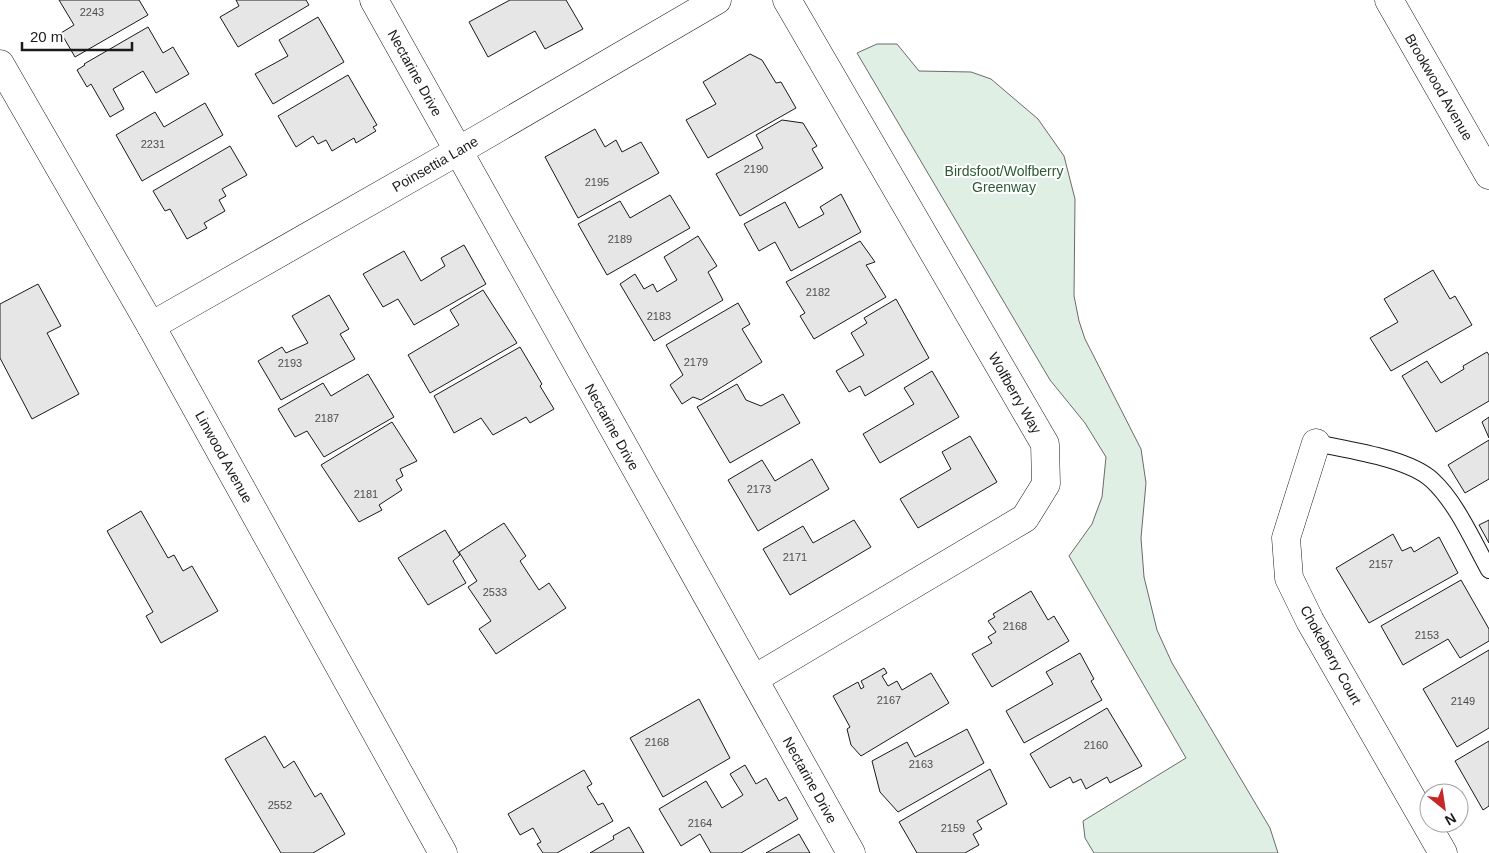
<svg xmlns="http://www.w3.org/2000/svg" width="1489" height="853" font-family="Arial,sans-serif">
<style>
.green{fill:#e0efe3;stroke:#6a6a6a}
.building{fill:#e6e6e6;stroke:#1a1a1a}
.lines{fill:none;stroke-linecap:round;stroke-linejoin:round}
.service-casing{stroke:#1a1a1a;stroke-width:18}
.minor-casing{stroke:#1a1a1a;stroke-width:29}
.service{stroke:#fff;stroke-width:16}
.minor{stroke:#fff;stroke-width:28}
.labels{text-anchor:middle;stroke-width:4;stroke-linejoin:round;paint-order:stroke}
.number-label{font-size:11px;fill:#4d4d4d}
.street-label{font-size:14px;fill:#1a1a1a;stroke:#fff}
.park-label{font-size:14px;fill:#2b5a34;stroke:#fff}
</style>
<rect width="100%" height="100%" fill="#fff"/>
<path class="green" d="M877,44h20l22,27 52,1 20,7 47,40 26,37 11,43 -1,97 5,25 6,18 56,110 5,34 -5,55 3,39 13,53 15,33 98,165 8,25h-184l-9,-15 -2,-17 103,-63 -117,-202 23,-32 10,-27 4,-40 -21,-34 -35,-43 -193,-327z"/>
<g class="building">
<path d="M59,0h80l9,15 -73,42 -14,-24 13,-8z"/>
<path d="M236,0h70l3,5 -71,42 -18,-30 19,-11z"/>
<path d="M510,0h56l17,29 -38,20 -10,-18 -47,26 -19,-35z"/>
<path d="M318,17l26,45 -71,42 -18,-30 33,-18 -9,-16z"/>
<path d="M148,27l15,26 10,-6 16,27 -33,19 -13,-22 -30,18 11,20 -14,8 -19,-33 -4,3 -10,-17 8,-5 -1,-1z"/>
<path d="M750,54l12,6 14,23 5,-1 15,26 -88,50 -22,-38 30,-16 -13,-22z"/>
<path d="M348,75l29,50 -4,2 3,4 -20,12 -2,-5 -22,13 -6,-11 -8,4 -5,-8 -17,11 -18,-31z"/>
<path d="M205,103l18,32 -81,46 -26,-46 39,-23 9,15z"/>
<path d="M782,120l21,3 14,23 -5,3 11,19 -83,48 -24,-42 47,-26 -7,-13z"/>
<path d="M595,129l10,18 11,-7 6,12 19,-10 18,31 -81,45 -33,-61z"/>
<path d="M230,146l17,29 -25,14 4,7 -7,4 6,11 -21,12 3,5 -20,11 -17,-30 -5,2 -12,-20z"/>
<path d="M841,194l20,38 -70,39 -16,-29 -16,9 -15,-27 41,-22 14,26 25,-14 -4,-7z"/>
<path d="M670,195l20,33 -83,47 -29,-51 42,-23 10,17z"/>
<path d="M698,236l19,30 -9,6 15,28 -69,41 -34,-57 15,-10 9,15 9,-5 4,8 20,-12 -13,-23z"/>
<path d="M860,241l15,21 -9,3 20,32 -72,42 -14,-23 5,-3 -19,-31z"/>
<path d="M464,245l22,39 -72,41 -16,-26 -15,8 -20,-33 41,-23 17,30 24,-15 -4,-8z"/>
<path d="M1433,270l17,29 5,-3 17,29 -81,46 -21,-33 28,-16 -14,-23z"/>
<path d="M38,284l23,42 -14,7 32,61 -47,25 -32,-61v-54z"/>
<path d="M483,290l34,53 -87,50 -22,-38 51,-30 -9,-15z"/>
<path d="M329,295l20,34 -9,5 15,25 -74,41 -23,-39 24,-14 4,6 22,-10 -16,-27z"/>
<path d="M896,299l33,59 -64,38 -5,-10 -11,6 -13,-21 28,-16 -13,-22 16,-10 -3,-5z"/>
<path d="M738,303l12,21 -8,5 20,33 -61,38 -8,-3 -11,7 -12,-19 13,-10 -17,-30z"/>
<path d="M520,347l22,37 -2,2 14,23 -24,14 -4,-6 -33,18 -12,-17 -27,15 -20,-37z"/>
<path d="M1487,352l2,3v46l-53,31 -34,-56 25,-15 14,22 23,-14 -1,-3z"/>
<path d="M932,371l27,46 -79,46 -17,-29 51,-30 -10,-16z"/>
<path d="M368,374l26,43 -70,40 -17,-26 -12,6 -17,-28 45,-26 8,13z"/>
<path d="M737,384l9,16 15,6 22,-12 17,29 -70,40 -33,-56z"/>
<path d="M1489,417v21l-7,-16z"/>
<path d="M392,422l25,39 -17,8 3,7 -7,4 6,10 -23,15 3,5 -23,12 -38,-57z"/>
<path d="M970,436l27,46 -79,46 -18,-29 51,-30 -9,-17z"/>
<path d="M1489,440v39l-24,14 -17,-28z"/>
<path d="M812,459l17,30 -71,42 -30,-51 34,-20 13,21z"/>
<path d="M141,511l27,47 6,-3 9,16 9,-5 26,45 -57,32 -15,-27 7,-4 -46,-81z"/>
<path d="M854,520l17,27 -81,48 -27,-46 40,-23 10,17z"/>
<path d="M1489,520v23l-10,-18z"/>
<path d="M504,523l22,33 -6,5 19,29 10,-7 17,25 -70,46 -17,-25 12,-8 -23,-34 9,-6 -18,-29z"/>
<path d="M445,530l15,25 -7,6 13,22 -38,22 -30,-47z"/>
<path d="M1393,534l9,17 9,-4 3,5 25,-15 19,36 -89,50 -33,-55z"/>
<path d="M1461,580l28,49v12l-29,17 -12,-19 -45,26 -22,-39z"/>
<path d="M1031,591l17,29 6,-4 15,25 -77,46 -20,-33 20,-11 -4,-6 8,-5 -8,-11 7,-4 -2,-3z"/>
<path d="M1489,650v78l-32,19 -34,-58z"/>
<path d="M1080,653l14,26 -3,2 11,19 -78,43 -18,-32 47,-27 -7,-12z"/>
<path d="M884,668l3,5 -5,3 6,10 9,-5 5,9 29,-17 18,30 -88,53 -10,-11 -4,-16 3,-2 -17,-31 25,-14 3,7 3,-2 -3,-6z"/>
<path d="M699,699l31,59 -67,39 -33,-59z"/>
<path d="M1107,708l35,58 -32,17 -3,-6 -21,12 -5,-10 -8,4 -3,-6 -20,11 -20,-34z"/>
<path d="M967,729l17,34 -86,49 -18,-20 -8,-31 35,-19 8,15z"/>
<path d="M265,736l19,32 10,-7 21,36 6,-4 24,41 -32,19h-32l-56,-94z"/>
<path d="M1489,741v65l-6,4 -28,-49z"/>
<path d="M745,765l11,19 10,-6 13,23 7,-4 12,22 -57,34h-30l-11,-19 -19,12 -22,-37 47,-28 16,27 21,-13 -13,-21z"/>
<path d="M990,769l17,35 -30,17 5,8 -9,5 6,11 -14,8h-48l-18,-31z"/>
<path d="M584,770l8,14 -5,3 11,18 5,-2 10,18 -56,32h-14l-6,-9 4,-2 -8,-14 -13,7 -12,-21z"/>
<path d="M629,827l15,26h-54l24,-14 -1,-3z"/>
<path d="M799,834l11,19h-44z"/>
</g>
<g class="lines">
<defs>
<path id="service" d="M1316,443c32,7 92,15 116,37 24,22 41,61 57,90"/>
<g id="minor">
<path d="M374,0l477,853"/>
<path d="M1389,0l100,175"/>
<path d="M0,64l151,262 292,527"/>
<path d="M151,326l307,-175 259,-151"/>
<path d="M1316,443l-30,95 3,40 21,43 133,232"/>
<path d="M754,679l271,-161 21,-34 -1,-40 -258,-444"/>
</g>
</defs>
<use href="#service" class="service-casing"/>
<use href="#minor" class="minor-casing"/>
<use href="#service" class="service"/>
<use href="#minor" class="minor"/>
</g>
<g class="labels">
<g class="number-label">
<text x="92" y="16">2243</text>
<text x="153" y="148">2231</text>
<text x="756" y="173">2190</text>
<text x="597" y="186">2195</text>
<text x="620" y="243">2189</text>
<text x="818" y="296">2182</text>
<text x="659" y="320">2183</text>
<text x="696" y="366">2179</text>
<text x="290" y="367">2193</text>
<text x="327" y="422">2187</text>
<text x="759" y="493">2173</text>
<text x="366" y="498">2181</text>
<text x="795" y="561">2171</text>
<text x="1381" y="568">2157</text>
<text x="495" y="596">2533</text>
<text x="1015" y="630">2168</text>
<text x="1427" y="639">2153</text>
<text x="889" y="704">2167</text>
<text x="1463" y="705">2149</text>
<text x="657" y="746">2168</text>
<text x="1096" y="749">2160</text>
<text x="921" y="768">2163</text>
<text x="280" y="809">2552</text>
<text x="700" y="827">2164</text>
<text x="953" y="832">2159</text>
</g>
<g class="street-label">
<text transform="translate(415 73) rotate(61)" y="5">Nectarine Drive</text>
<text transform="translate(1439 87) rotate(60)" y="5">Brookwood Avenue</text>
<text transform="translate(435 164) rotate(-30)" y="5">Poinsettia Lane</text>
<text transform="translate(1015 393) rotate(60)" y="5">Wolfberry Way</text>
<text transform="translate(612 427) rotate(61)" y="5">Nectarine Drive</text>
<text transform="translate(224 457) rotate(61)" y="5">Linwood Avenue</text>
<text transform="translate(1331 655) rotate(61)" y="5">Chokeberry Court</text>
<text transform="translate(810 780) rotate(61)" y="5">Nectarine Drive</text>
</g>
<g class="park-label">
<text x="1004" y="176">Birdsfoot/Wolfberry<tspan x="1004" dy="16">Greenway</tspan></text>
</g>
</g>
<g transform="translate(1444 808) rotate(150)"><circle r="24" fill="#ffffff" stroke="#a3a3a3"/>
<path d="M0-4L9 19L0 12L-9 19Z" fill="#c62828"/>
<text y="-8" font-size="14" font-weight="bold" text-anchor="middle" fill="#1a1a1a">N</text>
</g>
<path d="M22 42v8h110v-8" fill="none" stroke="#1a1a1a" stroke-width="2.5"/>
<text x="30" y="42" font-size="15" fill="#1a1a1a" stroke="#ffffff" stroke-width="4" paint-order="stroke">20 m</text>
</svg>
